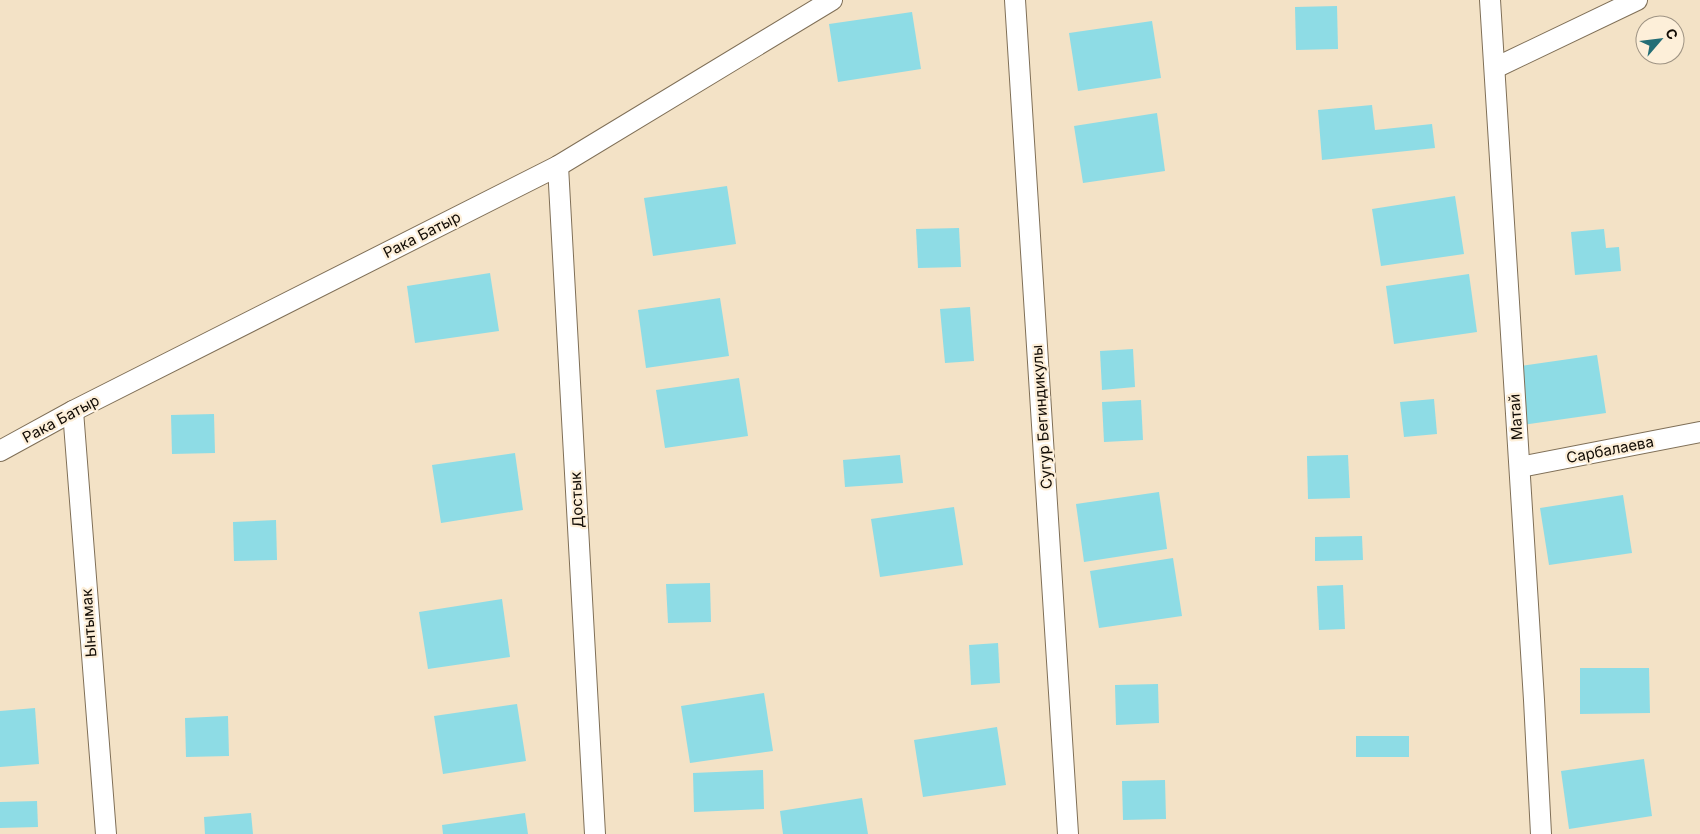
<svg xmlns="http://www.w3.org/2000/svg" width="1700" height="834" font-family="Inter,sans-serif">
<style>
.building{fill:#8edce5}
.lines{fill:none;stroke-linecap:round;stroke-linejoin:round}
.street-casing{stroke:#7f6f57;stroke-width:22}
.street{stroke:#fff;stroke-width:20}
.labels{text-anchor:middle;stroke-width:4.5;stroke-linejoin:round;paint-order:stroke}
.street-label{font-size:15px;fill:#110b04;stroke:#fdefd9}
</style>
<rect width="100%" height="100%" fill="#f3e2c6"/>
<g class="building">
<path d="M1337,6l1,43 -42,1 -1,-43z"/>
<path d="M912,12l9,57 -83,13 -9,-58z"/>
<path d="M1152,21l9,57 -83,13 -9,-58z"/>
<path d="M1372,105l3,25 57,-6 3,24 -113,12 -4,-50z"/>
<path d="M1157,113l8,58 -82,12 -9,-57z"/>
<path d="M727,186l9,58 -83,12 -9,-58z"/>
<path d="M1455,196l9,58 -83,12 -9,-57z"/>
<path d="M959,228l2,39 -43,1 -2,-39z"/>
<path d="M1604,229l2,19 13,-1 2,24 -46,4 -4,-43z"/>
<path d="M490,273l9,58 -84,12 -8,-57z"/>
<path d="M1469,274l8,58 -83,12 -8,-58z"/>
<path d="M720,298l9,58 -83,12 -8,-58z"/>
<path d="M970,307l4,54 -29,2 -5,-54z"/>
<path d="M1133,349l2,38 -33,3 -2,-39z"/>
<path d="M1597,355l9,58 -83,12 -9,-58z"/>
<path d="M739,378l9,58 -83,12 -9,-58z"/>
<path d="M1434,399l3,35 -33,3 -4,-35z"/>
<path d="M1141,400l2,40 -39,2 -2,-40z"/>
<path d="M214,414l1,39 -43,1 -1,-39z"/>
<path d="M515,453l8,57 -82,13 -9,-58z"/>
<path d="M900,455l3,28 -58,4 -2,-27z"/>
<path d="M1348,455l2,43 -42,1 -1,-43z"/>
<path d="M1159,492l8,57 -83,13 -8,-58z"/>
<path d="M1623,495l9,58 -83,12 -9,-57z"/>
<path d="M954,507l9,58 -83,12 -9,-58z"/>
<path d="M276,520l1,40 -43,1 -1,-39z"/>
<path d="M1362,536l1,24 -48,1v-24z"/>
<path d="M1173,558l9,58 -83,12 -9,-57z"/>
<path d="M710,583l1,39 -43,1 -2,-39z"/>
<path d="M1343,585l2,44 -26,1 -2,-44z"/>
<path d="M502,599l8,58 -82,12 -9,-57z"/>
<path d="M998,643l2,40 -29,2 -2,-40z"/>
<path d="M1580,668h69l1,45 -70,1z"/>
<path d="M1158,684l1,39 -43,2 -1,-40z"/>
<path d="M764,693l9,58 -83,12 -9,-57z"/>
<path d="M517,704l9,57 -83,13 -9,-58z"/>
<path d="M35,708l4,56 -39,3v-56z"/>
<path d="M228,716l1,40 -43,1 -1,-39z"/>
<path d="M997,727l9,58 -83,12 -9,-57z"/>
<rect x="1356" y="736" width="53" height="21"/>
<path d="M1644,759l8,57 -83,13 -8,-58z"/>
<path d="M763,770l1,39 -70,3 -1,-39z"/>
<path d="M1165,780l1,39 -43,1 -1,-39z"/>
<path d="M862,798l6,36h-85l-3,-23z"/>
<path d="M37,801l1,26 -38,1v-26z"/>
<path d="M251,813l2,21h-48l-1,-17z"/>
<path d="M525,813l3,21h-85l-1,-9z"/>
</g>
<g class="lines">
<defs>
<g id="street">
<path d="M1015,0l53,834"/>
<path d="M1490,0l44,700 7,134"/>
<path d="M1495,68l142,-68"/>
<path d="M558,166l37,668"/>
<path d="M73,411l33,423"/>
<path d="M0,451l73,-40 485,-245 274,-166"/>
<path d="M1520,467l180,-35"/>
</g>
</defs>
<use href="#street" class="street-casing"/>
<use href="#street" class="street"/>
</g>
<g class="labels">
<g class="street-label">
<text transform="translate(422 235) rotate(-27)" y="5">Рака Батыр</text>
<text transform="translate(1042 417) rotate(-94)" y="5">Сугур Бегиндикулы</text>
<text transform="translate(1516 417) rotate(-94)" y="5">Матай</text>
<text transform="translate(61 419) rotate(-28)" y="5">Рака Батыр</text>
<text transform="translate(1610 450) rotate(-11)" y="5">Сарбалаева</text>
<text transform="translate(577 500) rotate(-93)" y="5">Достык</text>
<text transform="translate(89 623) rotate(-94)" y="5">Ынтымак</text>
</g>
</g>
<g transform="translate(1660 40) rotate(62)"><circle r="24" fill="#fdefd9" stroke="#9f9484"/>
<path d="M0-4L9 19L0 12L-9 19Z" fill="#246e76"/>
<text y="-8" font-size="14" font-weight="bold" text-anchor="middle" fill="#110b04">С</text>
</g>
</svg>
